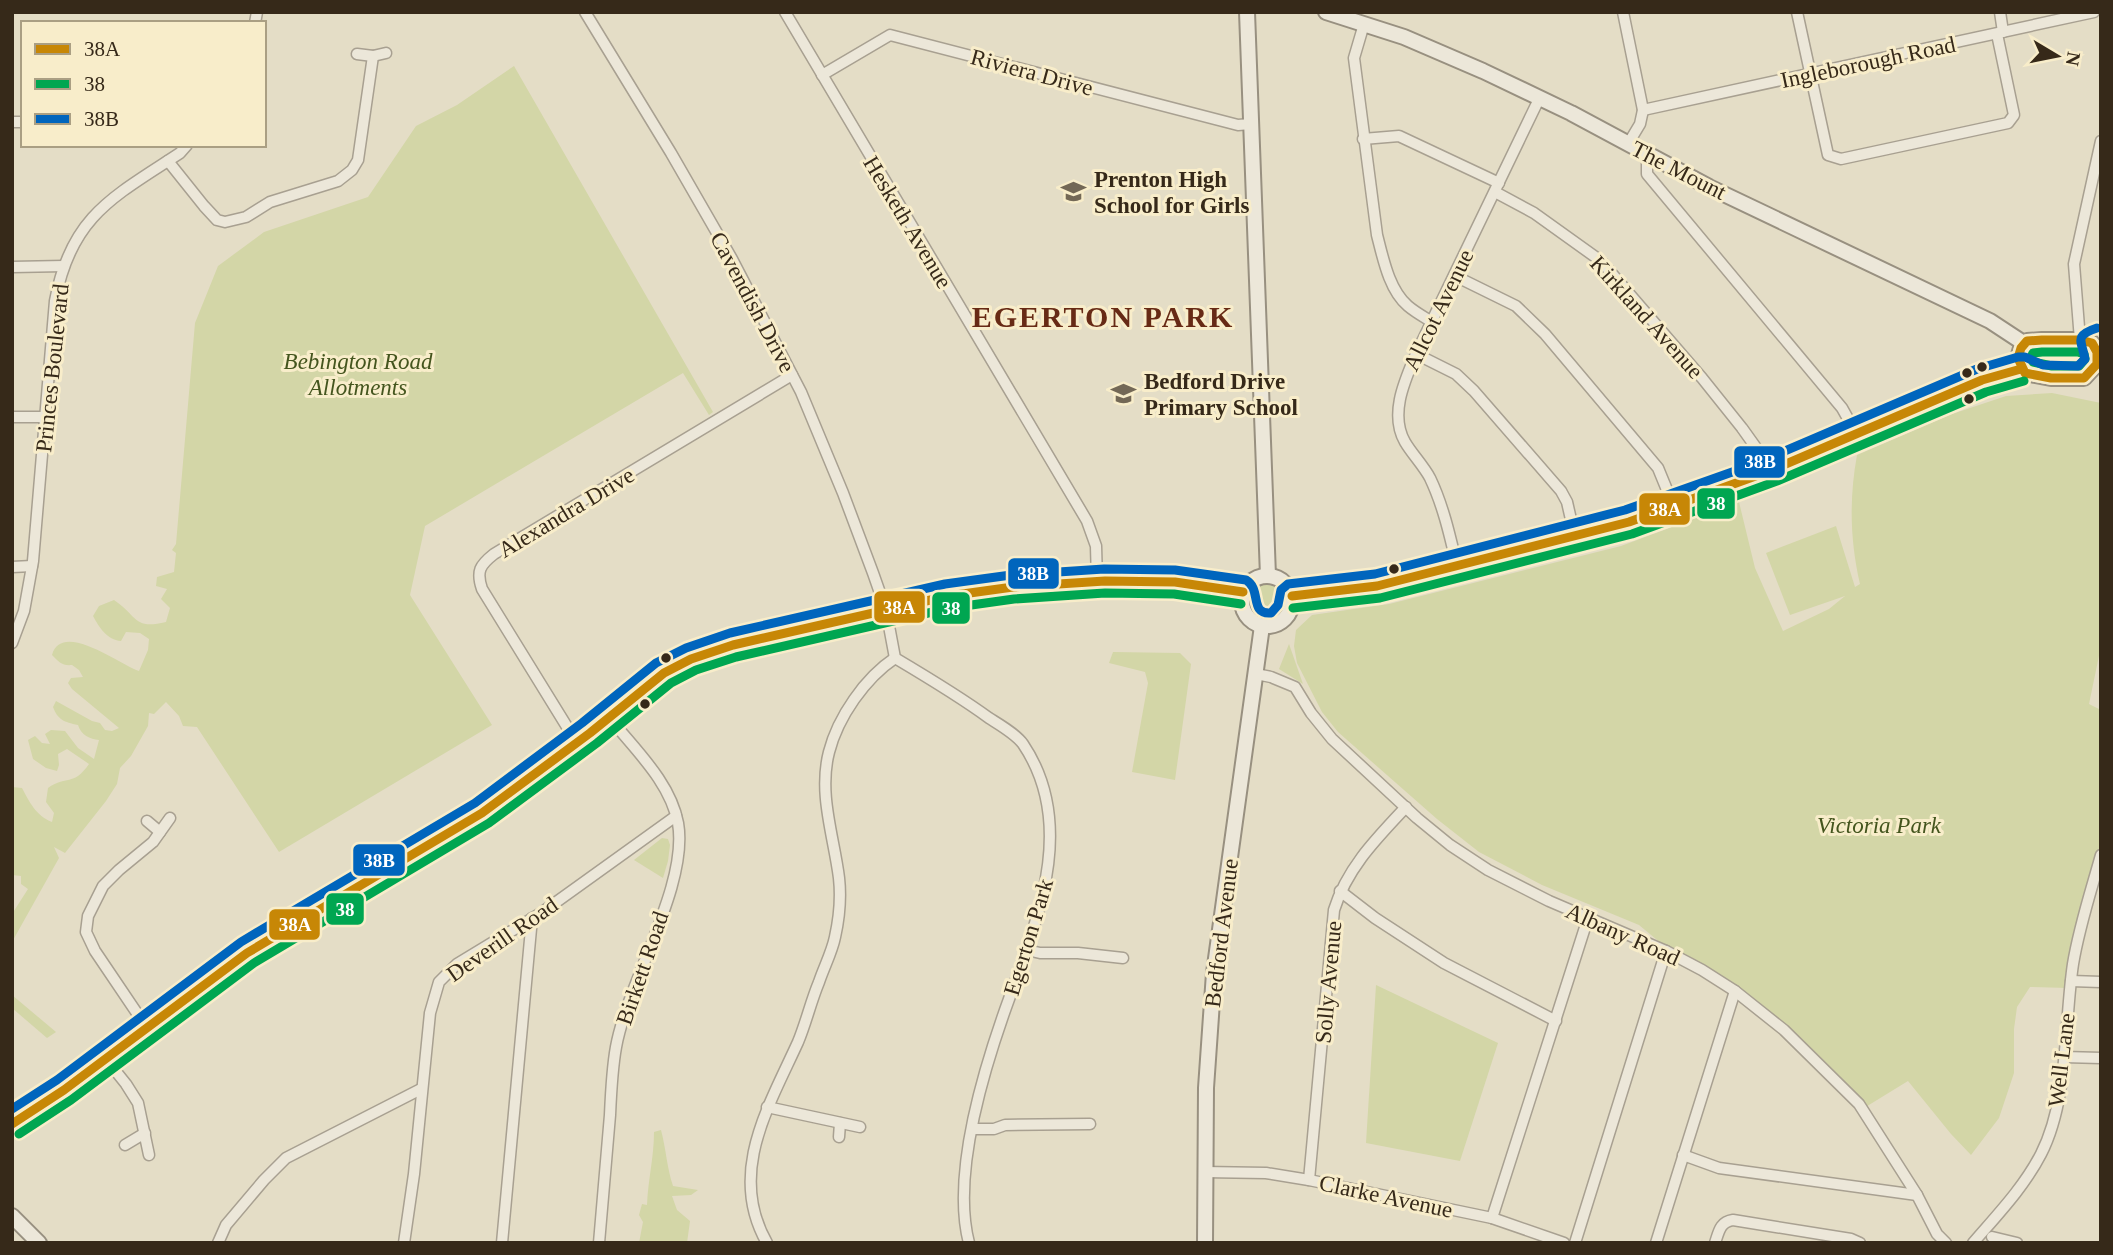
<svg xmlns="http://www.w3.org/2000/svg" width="2113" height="1255" font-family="Georgia,serif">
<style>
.green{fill:#d3d6a7}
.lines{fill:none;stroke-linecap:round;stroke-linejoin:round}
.street-casing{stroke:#a8a091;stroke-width:13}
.secondary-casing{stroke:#989080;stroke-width:18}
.street{stroke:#ece7d9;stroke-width:10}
.secondary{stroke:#ece7d9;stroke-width:14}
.bus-1-casing{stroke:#f8edca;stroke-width:14}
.bus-2-casing{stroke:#f8edca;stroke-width:14}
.bus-3-casing{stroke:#f8edca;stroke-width:14}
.bus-1{stroke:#c78706;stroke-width:9}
.bus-2{stroke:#00a651;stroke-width:9}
.bus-3{stroke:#0065bd;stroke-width:9}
.bus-dot{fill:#362919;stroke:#f8edca;stroke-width:2.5}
.labels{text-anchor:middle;stroke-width:6;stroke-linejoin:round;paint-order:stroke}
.street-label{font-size:23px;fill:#362919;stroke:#f8edca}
.poi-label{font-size:23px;font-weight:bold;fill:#362919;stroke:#f8edca;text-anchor:start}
.park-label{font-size:23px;font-style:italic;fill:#44551e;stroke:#f8edca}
.district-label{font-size:30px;font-weight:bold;letter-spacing:2px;fill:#672a15;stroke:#f8edca}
.line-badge{stroke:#f8edca;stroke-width:2.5}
.badge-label{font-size:19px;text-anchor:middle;font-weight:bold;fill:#fff}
</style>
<rect width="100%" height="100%" fill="#e4ddc6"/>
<g class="green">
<path d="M514,66l199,346 -4,3 -26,-42 -258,153 -15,69 82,130 -213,127 -82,-125 -14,-1 -4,-10 -13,-14 -12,12 -5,-1 -1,13 -17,30 -11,12 -3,16 -11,17 -41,52 -11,-6 5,11 -47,84v-28l16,-25 -7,-5v-8l-9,-1v-88l10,1c7,13 14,28 30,34l2,-9 -8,-11 2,-14c18,-13 25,-1 41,-24l-22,-15 -9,5 1,11 -2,6 -11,-3 -13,-9 -5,-19 7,-4 7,7 8,1 -5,-10 6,-4 14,1 13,17 16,11 5,-19c-9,-1 -18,-5 -21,-15 -14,-3 -20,-5 -25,-18l3,-6 36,20 8,2 5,7 7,1 7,-3 -47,-39 -4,-6 3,-5 12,-1 -4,-7 -7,-5c-10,1 -13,-3 -20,-10 10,-35 68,10 87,16l9,-21 1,-11 -9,-6 -14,-1 -5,9c-14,-1 -22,-14 -28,-25l6,-10 15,-6c24,16 19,30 52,22l4,-14 -9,-9 6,-10 -11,-3 1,-9 17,-5 2,-19 -4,-3 4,-6 19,-221 23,-57 46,-34 104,-35 48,-71 41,-21z"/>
<path d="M2032,346h46l9,6c9,31 -38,19 -55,17l-3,-1 -5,-14z"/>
<path d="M2052,393l49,10v243l-12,58 12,6v138l-13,40 -20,100 -38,-1 -13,20 -3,22v44l-15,45 -28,37 -20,-21 -43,-53 -44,27 -78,-79 -118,-80 -29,-24 -97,-40 -63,-33 -42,-33 -99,-87 -16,-20 -25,-49 -3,-17 2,-16 16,-15 77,-11 232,-58 118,-44 16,66 28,63 46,-22 16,-13 -55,19 -24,-62 70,-27 19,61 5,-3c-10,-44 -11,-85 -3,-129l95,-41 54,-18z"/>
<circle cx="1267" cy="600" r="18"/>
<path d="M1289,644l14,40 -24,-15z"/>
<path d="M1113,652l67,1 11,11 -16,116 -43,-8 16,-89 -3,-11 -36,-9z"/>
<path d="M662,838l6,1 2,6 -2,16 -5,17 -29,-18z"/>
<path d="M1376,985l122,58 -38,118 -94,-18z"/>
<path d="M12,995l44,37 -9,6 -35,-30z"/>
<path d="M661,1130c5,19 6,38 12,56l25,4 -7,5 -19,1 5,14 13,11 -3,22h-48l4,-21 -4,-7 3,-11 5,1c1,-25 7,-48 7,-73z"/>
</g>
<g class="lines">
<defs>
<g id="street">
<path d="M585,12l86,141 61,106 69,133 42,101 30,80 13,37 9,48c32,19 64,38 94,60 11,7 27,16 34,26 54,80 15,174 -14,255 -24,66 -58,175 -40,244"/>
<path d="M785,12l302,509 9,25 1,35"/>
<path d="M1623,12l20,98 -3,14 -12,20"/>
<path d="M1797,12l31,143 13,4 167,-36 6,-8 -17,-81"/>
<path d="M2000,12l3,20"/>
<path d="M255,23l2,-11"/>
<path d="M1364,24l-10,34 23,177c6,23 12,55 31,71 7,6 16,11 24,16"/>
<path d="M357,54l16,2 13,-3"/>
<path d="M822,75l68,-40 348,90 13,-1"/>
<path d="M1643,110l451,-98"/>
<path d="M12,122h11"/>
<path d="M1363,139l36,-3 100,47"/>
<path d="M1647,155v19l195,234 14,25"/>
<path d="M168,161l36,45 13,14 8,2 21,-5 24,-15 68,-21 14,-11 6,-10 15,-104"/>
<path d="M1495,192l39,21 67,48 101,117 40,50 30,42"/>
<path d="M12,267l52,-1"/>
<path d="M1455,276l61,30 29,28 113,134 16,39"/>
<path d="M2080,340l-6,-76 27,-123"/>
<path d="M1416,354l40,20 18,17 87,100 6,11 8,35"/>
<path d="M12,417h34"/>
<path d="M1457,566c-7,-30 -14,-61 -27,-88 -7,-13 -18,-24 -25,-36 -16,-28 0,-62 11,-88l123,-255"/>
<path d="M12,567l20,-1"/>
<path d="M12,643l12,-32 9,-50 22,-260c16,-85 58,-104 125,-148l7,-8"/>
<path d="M1256,674l15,3 24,10 16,26 21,26 85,79 33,27 38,25 61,31 117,50 36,19 33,21 49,39 75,74 58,91 20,39 9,9"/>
<path d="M577,743l-95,-154c-6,-18 -2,-24 12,-35l298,-179"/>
<path d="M147,821l13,11"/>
<path d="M1340,891l35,27 69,45 112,58"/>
<path d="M1027,950l13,3h38l45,5"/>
<path d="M2071,981l30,1"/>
<path d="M147,1028l-52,-77 -9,-19 2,-16 15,-30 16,-16 34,-28 17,-24"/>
<path d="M2064,1057l37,1"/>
<path d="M106,1059l20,25 12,19 11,52"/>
<path d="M767,1107l93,20"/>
<path d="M973,1129h21l11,-4 85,-1"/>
<path d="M839,1137l1,-14"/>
<path d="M125,1145l20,-12"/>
<path d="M1683,1155l36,13 198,27"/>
<path d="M1204,1172l62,1 43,7 183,38 72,25"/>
<path d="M1309,1180l25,-270c13,-42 42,-71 72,-103"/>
<path d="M1492,1218l96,-300"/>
<path d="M1992,1237l25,6"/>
<path d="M218,1243l8,-18 38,-45 22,-22 135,-69"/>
<path d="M404,1243l10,-69 16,-161 9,-31 18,-18 84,-51 135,-97"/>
<path d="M502,1243l30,-325"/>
<path d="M599,1243c4,-43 7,-85 11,-128 1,-23 2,-46 6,-68 12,-66 73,-162 62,-224 -8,-42 -44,-74 -69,-106"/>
<path d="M767,1243c-40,-70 2,-137 31,-201 8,-19 13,-41 21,-60 5,-15 13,-30 16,-45 4,-18 6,-41 4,-59 -5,-41 -21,-84 -10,-126 9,-35 36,-74 66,-94"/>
<path d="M1575,1243l91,-292"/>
<path d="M1656,1243l79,-252"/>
<path d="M1715,1243c4,-12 5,-21 18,-23l118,19 9,4"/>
<path d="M1973,1243c25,-29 51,-56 68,-89 28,-55 23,-130 32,-190 6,-37 18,-73 28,-109"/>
</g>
<g id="secondary">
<path d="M1247,12l21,564"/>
<path d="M1326,12l78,25 79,34 88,42 138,74 281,134 35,23"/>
<path d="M2042,340h38l12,3 5,9v12l-13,14h-33l-26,-5 -7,-15 3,-10 6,-7z"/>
<circle cx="1267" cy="601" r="25"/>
<path d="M1292,596l85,-10 180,-44 72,-20 143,-52 210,-90 39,-11"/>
<path d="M12,1124l52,-34 183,-137 235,-140 108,-80 74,-60 27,-14 42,-14 215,-49 65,-9 92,-6 70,1 68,10"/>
<path d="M12,1216l27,27"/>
<path d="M1205,1243l1,-155 8,-115 48,-347"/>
</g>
</defs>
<use href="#street" class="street-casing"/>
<use href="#secondary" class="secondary-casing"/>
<use href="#street" class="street"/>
<use href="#secondary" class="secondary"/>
<defs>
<g id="bus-1">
<path d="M2042,340h38l12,3 5,9v12l-13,14h-33l-26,-5 -7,-15 3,-10 6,-7z"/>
<path d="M1292,596l85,-10 252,-64 143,-52 210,-90 39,-11"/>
<path d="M12,1124l52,-34 183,-137 235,-140 108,-80 74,-60 27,-14 42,-14 215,-49 65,-9 92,-6 70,1 68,10"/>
</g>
<g id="bus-2">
<path d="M2042,352h36l6,2 1,5 -6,7h-27l-19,-4 -2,-5 2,-4z"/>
<path d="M1293,608l87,-10 252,-64 145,-53 209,-89 38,-11"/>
<path d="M19,1134l52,-34 183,-137 235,-140 108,-80 74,-60 25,-13 40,-13 214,-49 64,-9 91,-6 69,1 67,10"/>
</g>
<path id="bus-3" d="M12,1109l45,-29 184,-138 234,-139 107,-80 74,-60 30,-15 44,-15 215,-49 66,-9 93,-6 71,1 71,10c16,9 3,35 25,33l7,-8 3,-15 7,-6 87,-10 250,-64 127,-45 225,-96 41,-12h7l18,8 35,1 7,-7c-3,-18 -12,-23 12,-31"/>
</defs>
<use href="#bus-1" class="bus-1-casing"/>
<use href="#bus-2" class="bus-2-casing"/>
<use href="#bus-3" class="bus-3-casing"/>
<use href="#bus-1" class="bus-1"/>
<use href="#bus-2" class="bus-2"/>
<use href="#bus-3" class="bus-3"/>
</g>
<defs>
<symbol id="school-bare" viewBox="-9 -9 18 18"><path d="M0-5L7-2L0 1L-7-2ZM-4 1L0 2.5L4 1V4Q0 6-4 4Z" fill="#736856" stroke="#f8edca" stroke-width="2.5" paint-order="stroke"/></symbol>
</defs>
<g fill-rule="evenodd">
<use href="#school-bare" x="1056" y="174" width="35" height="35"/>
<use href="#school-bare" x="1106" y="376" width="35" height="35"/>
</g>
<g class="bus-dot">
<circle cx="1982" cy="367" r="6"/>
<circle cx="1967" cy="373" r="6"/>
<circle cx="1969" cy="399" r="6"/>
<circle cx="1394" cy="569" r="6"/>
<circle cx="666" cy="658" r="6"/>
<circle cx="645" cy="704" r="6"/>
</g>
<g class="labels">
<g class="street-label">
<text transform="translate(1868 62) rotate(-12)" y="8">Ingleborough Road</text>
<text transform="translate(1032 72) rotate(15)" y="8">Riviera Drive</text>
<text transform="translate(1679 170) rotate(27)" y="8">The Mount</text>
<text transform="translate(908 222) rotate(59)" y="8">Hesketh Avenue</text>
<text transform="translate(753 302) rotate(62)" y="8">Cavendish Drive</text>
<text transform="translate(1438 310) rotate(-64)" y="8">Allcot Avenue</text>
<text transform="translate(1647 317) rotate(48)" y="8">Kirkland Avenue</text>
<text transform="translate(52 368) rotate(-84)" y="8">Princes Boulevard</text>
<text transform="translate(566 512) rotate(-31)" y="8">Alexandra Drive</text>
<text transform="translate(1221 933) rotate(-83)" y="8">Bedford Avenue</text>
<text transform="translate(1623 934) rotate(24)" y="8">Albany Road</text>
<text transform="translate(1028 937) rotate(-73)" y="8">Egerton Park</text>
<text transform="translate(502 939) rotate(-35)" y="8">Deverill Road</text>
<text transform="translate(642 968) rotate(-71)" y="8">Birkett Road</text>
<text transform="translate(1328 982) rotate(-85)" y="8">Solly Avenue</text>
<text transform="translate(2061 1060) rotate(-83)" y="8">Well Lane</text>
<text transform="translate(1386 1196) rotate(12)" y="8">Clarke Avenue</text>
</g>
<g class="poi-label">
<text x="1094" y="187">Prenton High<tspan x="1094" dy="26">School for Girls</tspan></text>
<text x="1144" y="389">Bedford Drive<tspan x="1144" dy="26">Primary School</tspan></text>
</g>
<g class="park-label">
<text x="358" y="369">Bebington Road<tspan x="358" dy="26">Allotments</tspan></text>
<text x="1879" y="833">Victoria Park</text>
</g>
<g class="district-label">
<text x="1103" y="327">EGERTON PARK</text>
</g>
</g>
<g class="line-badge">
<rect x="1733" y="445" width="53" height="34" rx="7" fill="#0065bd"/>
<rect x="1696" y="487" width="40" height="33" rx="7" fill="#00a651"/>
<rect x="1638" y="492" width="53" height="34" rx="7" fill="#c78706"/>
<rect x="1007" y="557" width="53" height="33" rx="7" fill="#0065bd"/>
<rect x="873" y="590" width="53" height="34" rx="7" fill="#c78706"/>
<rect x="931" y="591" width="40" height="34" rx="7" fill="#00a651"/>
<rect x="352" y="843" width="54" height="34" rx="7" fill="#0065bd"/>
<rect x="325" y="892" width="40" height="34" rx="7" fill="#00a651"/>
<rect x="268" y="908" width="53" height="33" rx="7" fill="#c78706"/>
</g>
<g class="badge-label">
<text x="1760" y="468">38B</text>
<text x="1716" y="510">38</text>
<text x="1665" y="516">38A</text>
<text x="1033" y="580">38B</text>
<text x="899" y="614">38A</text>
<text x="951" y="615">38</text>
<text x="379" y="867">38B</text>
<text x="345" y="916">38</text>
<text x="295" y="931">38A</text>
</g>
<rect width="2113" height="1255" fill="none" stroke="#362919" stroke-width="28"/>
<rect x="21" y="21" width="245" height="126" fill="#f8edca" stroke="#aa9f83" stroke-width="2"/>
<rect x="35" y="44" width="35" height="10" fill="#c78706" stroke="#aa9f83" stroke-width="2"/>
<text x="84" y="56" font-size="21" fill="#362919">38A</text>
<rect x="35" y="79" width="35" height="10" fill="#00a651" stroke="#aa9f83" stroke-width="2"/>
<text x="84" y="91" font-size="21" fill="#362919">38</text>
<rect x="35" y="114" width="35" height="10" fill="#0065bd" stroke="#aa9f83" stroke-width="2"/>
<text x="84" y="126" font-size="21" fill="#362919">38B</text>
<g transform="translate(2057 56) rotate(100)" stroke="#f8edca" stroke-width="5" paint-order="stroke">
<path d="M0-5L12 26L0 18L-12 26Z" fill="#362919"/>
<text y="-10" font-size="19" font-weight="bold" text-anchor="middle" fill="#362919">N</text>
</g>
</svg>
